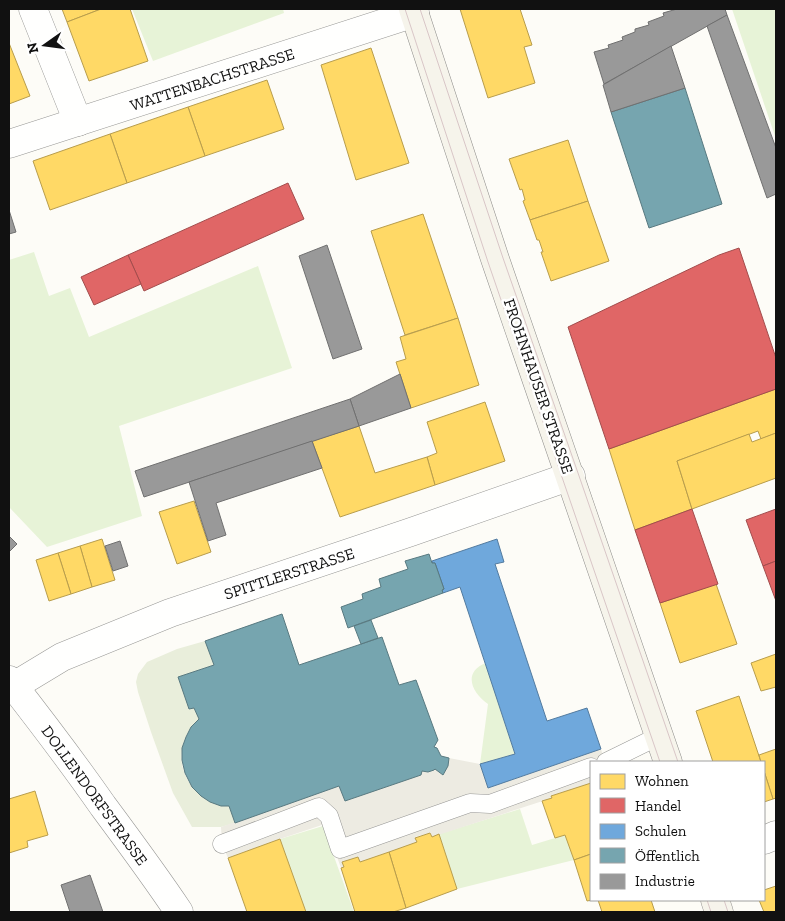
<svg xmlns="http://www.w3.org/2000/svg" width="785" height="921" font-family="'Zilla Slab',serif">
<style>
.green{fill:#e7f3d7}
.cemetery{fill:#e9eedb}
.plaza{fill:#edebe2}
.homes{fill:#ffd966;stroke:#b89d4c}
.shops{fill:#e06666;stroke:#a24c4c}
.schools{fill:#6fa8dc;stroke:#537b9f}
.public{fill:#76a5af;stroke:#587980}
.industry{fill:#999;stroke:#707070}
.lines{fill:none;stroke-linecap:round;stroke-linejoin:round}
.service-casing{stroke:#979795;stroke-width:19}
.minor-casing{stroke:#979795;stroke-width:29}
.secondary-casing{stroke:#8e8d8b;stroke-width:29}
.service{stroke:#fffffe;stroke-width:18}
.minor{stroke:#fffffe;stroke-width:28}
.secondary{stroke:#f6f4eb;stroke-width:28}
.tram{stroke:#d9c6c7;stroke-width:1}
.labels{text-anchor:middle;stroke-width:5;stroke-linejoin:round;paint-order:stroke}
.street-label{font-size:16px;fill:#111;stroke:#fff}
</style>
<rect width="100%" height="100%" fill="#fdfcf7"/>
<g class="green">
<path d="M132,9h151l1,4 -131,48z"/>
<path d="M732,9h44v130z"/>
<path d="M34,252l15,44 21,-8 19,49 169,-71 34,102 -173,58 23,90 -95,31 -38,-40v-247z"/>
<path d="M486,663l29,91 -35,10 8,-60c-16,-11 -26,-32 -2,-41z"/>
<path d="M520,809l12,36 33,-10 9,25 -117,29 -18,-55z"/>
<path d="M323,826l31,86h-48l-26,-73z"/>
</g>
<path class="cemetery" d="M205,641l9,24 -35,12 10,32 5,-1 5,11c-8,8 -14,16 -16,27 -8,30 17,58 46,60l6,17 -14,4h-29l-19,-34 -22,-61 -13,-40 -2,-10 2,-8 9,-12 30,-13z"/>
<path class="plaza" d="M601,749l4,13h-14v21l-39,13v2l-120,39 -2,-4 -15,4 2,5 -57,20 -3,-5 -14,5 1,5 -3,1 -16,-44 -45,15 -52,19 -6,-14 -1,-17 118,-41 6,15 76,-26 1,-4 6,1 6,-2 1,-1 8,6 5,-9 1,-8 31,6 8,24z"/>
<g class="homes">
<path d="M62,9h39l-34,13z"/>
<path d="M101,9h29l18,52 -59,20 -22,-59z"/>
<path d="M460,9h60l12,36 -8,2 11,36 -47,15z"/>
<path d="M9,43l21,53 -21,8z"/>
<path d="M371,48l38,115 -53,17 -35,-115z"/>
<path d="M267,80l17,49 -79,27 -17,-49z"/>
<path d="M188,107l17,49 -78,27 -17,-49z"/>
<path d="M110,134l17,49 -77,27 -17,-49z"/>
<path d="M568,140l20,61 -58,19 -7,-19 2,-1 -3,-11 -2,1 -11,-31z"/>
<path d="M588,201l21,60 -58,20 -10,-29h2l-4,-12h-2l-7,-20z"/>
<path d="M423,214l35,104 -53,17 -34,-104z"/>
<path d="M458,318l21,67 -68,23 -15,-46 10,-3 -6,-22z"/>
<path d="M776,389v44l-15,6 -3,-8 -81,30 15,48 -57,21 -26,-81z"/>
<path d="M485,402l20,59 -70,24 -8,-28 10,-4 -10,-31z"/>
<path d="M359,426l16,47 52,-16 8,28 -95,32 -28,-76z"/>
<path d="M776,433v45l-84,31 -15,-48 72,-27 3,8z"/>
<path d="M194,501l17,51 -34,12 -18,-52z"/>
<path d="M102,539l13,41 -23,7 -12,-41z"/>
<path d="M80,546l12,41 -21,7 -13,-41z"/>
<path d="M58,553l13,41 -22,7 -13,-41z"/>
<path d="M716,584l21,60 -57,19 -20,-60z"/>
<path d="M776,654v33l-15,4 -10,-28z"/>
<path d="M739,696l22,66h-48l-17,-51z"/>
<path d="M776,749v49l-3,1 -9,-28v-9h-3l-2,-7z"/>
<path d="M764,771l9,28 -9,3z"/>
<path d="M591,783v71l-17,6 -9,-25 -10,3 -13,-37 10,-3 -1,-2z"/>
<path d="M35,791l13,44 -21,6 1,6 -19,6v-54z"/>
<path d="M430,833l2,4 7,-3 18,55 -51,19 -17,-56 28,-10 -2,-4z"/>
<path d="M280,839l26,73h-59l-19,-54z"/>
<path d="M389,852l17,56 -13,4h-38l-14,-44 3,-1 -2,-5 16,-5 2,5z"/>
<path d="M591,854l1,46 -5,1 -13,-41z"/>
<path d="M776,886v26h-12l-5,-12h5v-10z"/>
<path d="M598,900h53l4,12h-53z"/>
</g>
<g class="shops">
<path d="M288,183l16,36 -160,72 -16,-36z"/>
<path d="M739,248l37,110v31l-167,60 -41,-122 151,-72z"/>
<path d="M128,255l13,29 -47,21 -13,-28z"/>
<path d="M692,509l26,75 -58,19 -25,-73z"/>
<path d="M776,509v52l-13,5 -17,-46z"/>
<path d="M776,561v40l-13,-35z"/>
</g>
<path class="schools" d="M497,539l7,23 -9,2 52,157 40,-13 14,41 -113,39 -8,-24 35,-10 -55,-167 -17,6 -1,-3 2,-1 -9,-26h-3v-2z"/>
<g class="public">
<path d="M685,88l37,116 -73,24 -38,-116z"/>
<path d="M429,554l3,9h3l9,26 -2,1 1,3 -95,35 -7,-21 22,-8 -1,-5 19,-7 -2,-8 29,-10 -3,-8z"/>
<path d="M282,614l17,51 83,-28 17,48 17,-5 22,60 -4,7 3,1 4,8 8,2 -1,8 -5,9 -8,-6 -1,1 -6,2 -6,-1 -1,4 -76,26 -6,-15 -104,37 -6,-17h-8l-11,-4 -9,-6 -9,-9 -7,-14 -3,-13v-12l4,-11 5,-10 8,-8 -5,-11 -5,1 -11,-32 36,-12 -9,-24z"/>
<path d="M371,620l7,18 -17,6 -7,-18z"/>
</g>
<g class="industry">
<path d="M677,9h48l2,6 -123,69 -10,-32 15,-4 -1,-3 15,-5 -1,-3 13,-5v-3l14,-4 -1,-3 16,-6 -1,-3z"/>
<path d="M727,15l49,133v46l-9,4 -60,-172z"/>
<path d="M671,46l14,42 -74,24 -8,-27z"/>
<path d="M9,210l7,22 -7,2z"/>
<path d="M327,245l35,104 -29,10 -34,-103z"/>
<path d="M400,374l11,34 -52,18 -9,-27z"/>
<path d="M350,399l9,27 -215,71 -9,-26z"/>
<path d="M312,441l10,27 -106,35 10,32 -18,6 -19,-59z"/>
<path d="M9,536l8,8 -8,8z"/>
<path d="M120,541l8,25 -15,5 -8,-25z"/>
<path d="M90,875l13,37h-33l-9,-27z"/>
</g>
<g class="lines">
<defs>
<g id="service">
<path d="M606,762l53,-26"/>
<path d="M222,844l97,-37 10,9 11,33 130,-46 20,1 101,-37"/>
</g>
<g id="minor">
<path d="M33,9l45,113"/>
<path d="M9,144l406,-131"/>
<path d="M9,680c32,41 64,83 94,126 26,35 52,70 76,106"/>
<path d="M14,686l48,-29 108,-44 241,-81 160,-56"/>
<path d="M764,840l12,-5"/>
</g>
<g id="secondary">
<path d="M413,9l82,250 173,503"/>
<path d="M715,900l4,12"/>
</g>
</defs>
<use href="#service" class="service-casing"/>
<use href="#minor" class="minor-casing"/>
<use href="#secondary" class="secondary-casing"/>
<use href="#service" class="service"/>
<use href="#minor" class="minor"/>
<use href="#secondary" class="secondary"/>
<g class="tram">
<path d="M405,9l83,253 172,500"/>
<path d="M420,9l83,249 75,215 100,289"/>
<path d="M707,900l4,12"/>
<path d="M724,900l4,12"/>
</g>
</g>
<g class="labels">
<g class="street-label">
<text transform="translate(212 79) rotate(-18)" y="6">WATTENBACHSTRASSE</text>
<text transform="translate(539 386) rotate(71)" y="6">FROHNHAUSER STRASSE</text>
<text transform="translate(289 573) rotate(-18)" y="6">SPITTLERSTRASSE</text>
<text transform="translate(95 795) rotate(54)" y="6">DOLLENDORFSTRASSE</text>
</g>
</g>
<rect width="785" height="921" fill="none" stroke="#111111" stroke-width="20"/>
<rect x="590" y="761" width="175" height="140" fill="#ffffff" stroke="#a0a0a0"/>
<rect x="600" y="774" width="25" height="15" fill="#ffd966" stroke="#a0a0a0"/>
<text x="635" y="786" font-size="15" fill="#111111">Wohnen</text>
<rect x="600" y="798" width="25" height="15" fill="#e06666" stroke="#a0a0a0"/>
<text x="635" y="811" font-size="15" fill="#111111">Handel</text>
<rect x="600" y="824" width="25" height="15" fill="#6fa8dc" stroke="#a0a0a0"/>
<text x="635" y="836" font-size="15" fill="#111111">Schulen</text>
<rect x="600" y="848" width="25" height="15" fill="#76a5af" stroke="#a0a0a0"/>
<text x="635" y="861" font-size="15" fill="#111111">Öffentlich</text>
<rect x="600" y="874" width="25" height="15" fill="#999999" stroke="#a0a0a0"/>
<text x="635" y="886" font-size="15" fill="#111111">Industrie</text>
<g transform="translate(45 45) rotate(256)" stroke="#ffffff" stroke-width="4" paint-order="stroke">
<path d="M0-4L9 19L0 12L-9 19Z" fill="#111111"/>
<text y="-8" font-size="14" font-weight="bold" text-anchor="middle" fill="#111111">N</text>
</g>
</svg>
